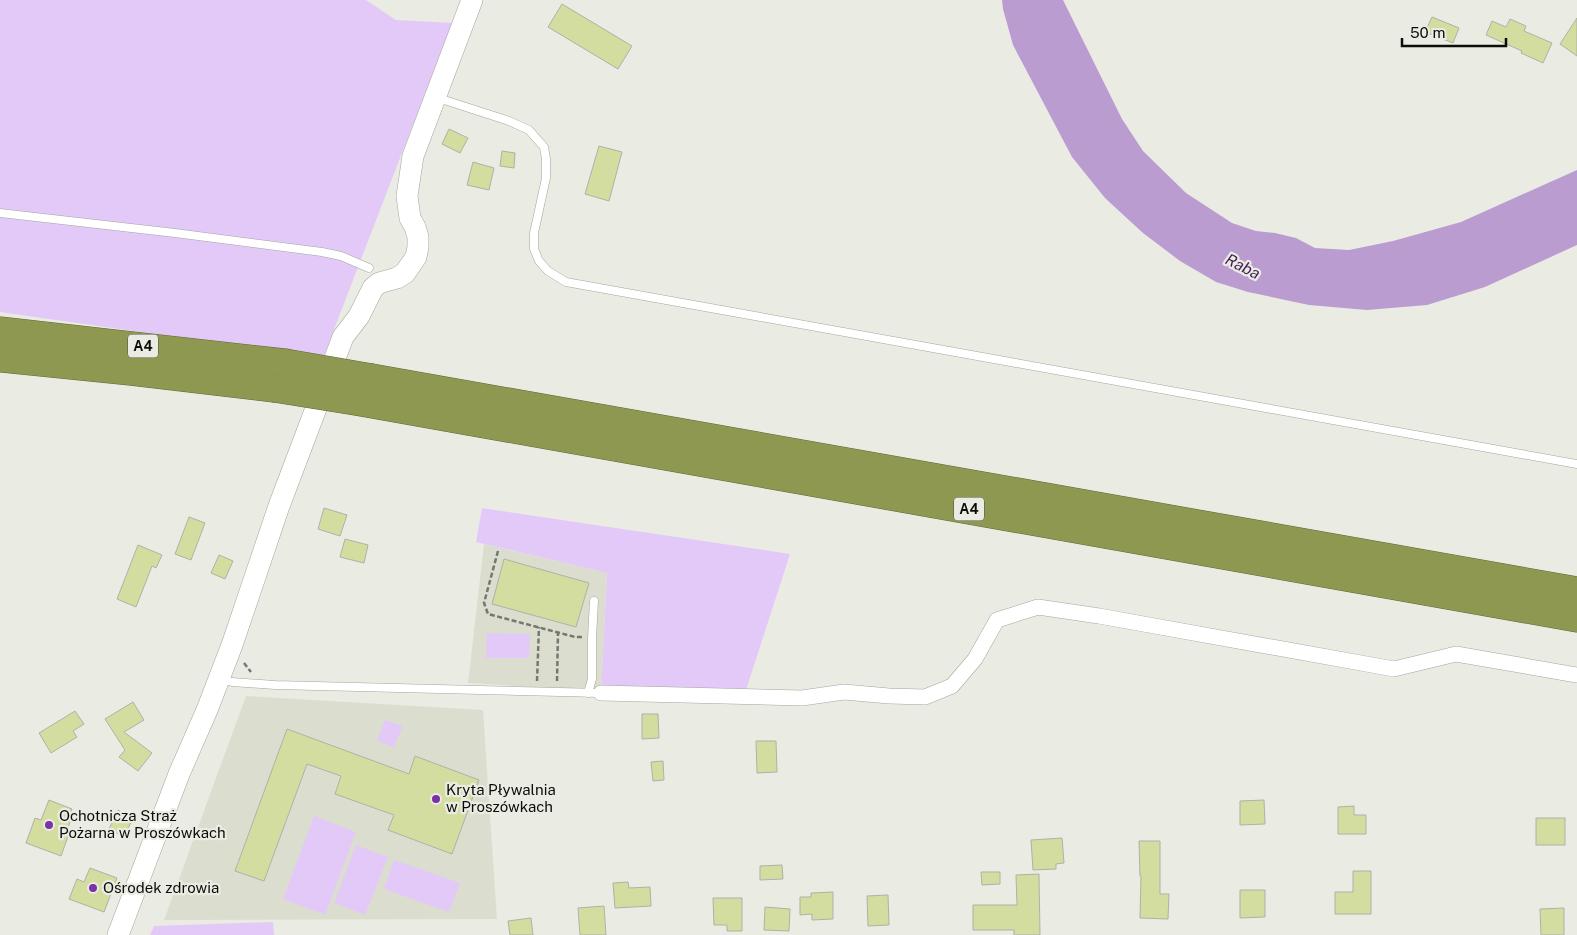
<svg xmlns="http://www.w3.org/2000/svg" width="1577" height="935" font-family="'Public Sans',sans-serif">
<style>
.built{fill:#dbdecf}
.green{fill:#e3c9f8}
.water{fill:#ba9cd1}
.building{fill:#d3dd9f;stroke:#afb1a9}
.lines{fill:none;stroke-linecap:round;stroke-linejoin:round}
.lane-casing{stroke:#a4a59d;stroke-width:9}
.street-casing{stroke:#a4a59d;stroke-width:16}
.secondary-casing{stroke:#a4a59d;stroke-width:22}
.highway-casing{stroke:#606738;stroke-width:29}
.path{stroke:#767771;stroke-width:2.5;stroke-dasharray:5 2.5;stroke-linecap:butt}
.lane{stroke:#fff;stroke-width:8}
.street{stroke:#fff;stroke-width:15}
.secondary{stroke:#fff;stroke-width:21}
.highway{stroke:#8e9851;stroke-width:28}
.highway-bridge-casing{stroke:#606738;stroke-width:29;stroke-linecap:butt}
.highway-bridge{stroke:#8e9851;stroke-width:28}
.poi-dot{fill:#7a32a5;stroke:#eaece3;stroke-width:2}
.labels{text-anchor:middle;stroke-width:4.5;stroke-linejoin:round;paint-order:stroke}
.shield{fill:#eaece3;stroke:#4f4f4a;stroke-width:1}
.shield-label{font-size:14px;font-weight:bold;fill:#0c0c09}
.poi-label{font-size:15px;fill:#0c0c09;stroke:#eaece3;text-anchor:start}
.water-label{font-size:16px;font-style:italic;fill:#421a5a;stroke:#eaece3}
</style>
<rect width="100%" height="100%" fill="#eaece3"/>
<g class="built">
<path d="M484,544l123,29 -6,118 -133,-8z"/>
<path d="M246,696l237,14 14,209 -333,1z"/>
</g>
<g class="green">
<path d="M0,0h366l30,20 56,3 -129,335 -323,-46z"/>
<path d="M482,508l308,46 -45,139 -144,-2 6,-118 -131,-31z"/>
<path d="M487,633l43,1 -1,24h-43z"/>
<path d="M385,720l18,6 -9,21 -17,-6z"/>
<path d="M314,816l42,16 -31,83 -42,-16z"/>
<path d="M356,845l32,12 -23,58 -31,-12z"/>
<path d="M394,860l66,23 -11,29 -65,-23z"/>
<path d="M273,922l1,13h-124l4,-9z"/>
</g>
<path class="water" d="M1002,0h61l59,119 21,32 43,42 46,30 24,8 19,2 21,5 19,10 34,2 44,-9 68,-19 116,-52v75l-92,42 -58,18 -60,5 -58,-5 -61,-13 -32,-10 -36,-21 -37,-28 -38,-35 -33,-41 -59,-112 -10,-36z"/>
<g class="building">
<path d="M562,4l70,42 -14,23 -70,-42z"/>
<path d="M1432,17l27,11 -6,15 -28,-11z"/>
<path d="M1577,18v38l-17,-12z"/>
<path d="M1510,19l16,7 -2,5 28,12 -9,20 -22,-10 1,-2 -36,-16 6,-14 14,6z"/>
<path d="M449,129l19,9 -8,15 -18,-9z"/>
<path d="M599,146l23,6 -13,49 -24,-7z"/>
<path d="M502,151l13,2 -1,15 -14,-2z"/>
<path d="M473,162l21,6 -5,22 -22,-5z"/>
<path d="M324,508l23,7 -7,21 -22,-7z"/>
<path d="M189,517l16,6 -14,37 -16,-6z"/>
<path d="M345,539l23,6 -4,18 -24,-6z"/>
<path d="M138,545l24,10 -6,13 -4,-2 -16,41 -19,-8z"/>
<path d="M219,555l14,6 -8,18 -14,-6z"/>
<path d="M504,559l85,24 -13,44 -84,-23z"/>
<path d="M133,702l11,18 -20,12 28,21 -14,18 -19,-14 6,-7 -20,-31z"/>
<path d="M75,711l9,13 -11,7 4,6 -26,16 -12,-20z"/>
<path d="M642,714h16l1,24 -17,1z"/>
<path d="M287,729l122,45 6,-18 64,24 -27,74 -64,-24 6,-15 -59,-21 6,-18 -34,-12 -43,117 -29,-10z"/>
<path d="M756,741h20l1,31 -20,1z"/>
<path d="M663,761l1,19 -11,1 -2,-19z"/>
<path d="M49,800l23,9 -4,10 3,1 -4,10 3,1 -9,25 -35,-13 9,-25 6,2z"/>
<path d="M1264,800l1,24 -25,1v-24z"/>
<path d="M1354,806v9h12v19h-28v-27z"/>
<path d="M118,810l15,8 -9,19 -15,-8z"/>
<rect x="1536" y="818" width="29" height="27"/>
<path d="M1062,838l2,25 -8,1v5l-23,1 -2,-30z"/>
<path d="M1139,841h21v53h9l-1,25 -28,-1 1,-42h-1z"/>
<path d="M782,865l1,14 -23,1v-14z"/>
<path d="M90,868l27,10 -13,34 -35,-13 8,-20 7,3z"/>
<path d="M1353,871h18v43h-36v-22h18z"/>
<path d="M981,872h19v12l-18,1z"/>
<path d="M1039,874l1,61h-26v-5h-41v-25h44l-1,-30z"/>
<path d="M628,882l1,6 21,-1 1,19 -36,2 -2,-25z"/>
<path d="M1240,890h25v27l-25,1z"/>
<path d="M833,892v27l-21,1v-6l-12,1v-18h11v-4z"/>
<path d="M888,895l1,30 -21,1 -1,-30z"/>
<path d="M713,898h29v33h-15v-6h-13z"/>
<path d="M604,906l2,29h-26l-2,-27z"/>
<path d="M765,907l25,2 -1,22 -25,-1z"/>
<path d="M1564,908v27h-23l-1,-26z"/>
<path d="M531,918l2,17h-23l-2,-14z"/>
</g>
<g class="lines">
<defs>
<g id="lane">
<path d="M438,98l71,23 20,9 15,17 2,12v19l-12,55v16l5,12 9,10 18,11 1011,182"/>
<path d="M0,213l175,20 147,19 19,4 28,12"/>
<path d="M221,679l11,3 43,3 326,8"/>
<path d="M588,693l4,-14v-41l2,-37"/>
</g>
<path id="street" d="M601,693l201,5 42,-6 45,4 36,1 27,-11 23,-27 22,-39 41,-13 61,9 295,53 62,-15 121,21"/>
<path id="secondary" d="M118,935l61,-161 28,-64 25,-65 47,-139 64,-169 16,-21 14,-28 6,-5 18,-5 8,-5 11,-16 2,-10v-10l-3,-10 -5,-9 -3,-22 6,-40 59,-156"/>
<g id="highway">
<path d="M0,331l285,32"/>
<path d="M0,358l130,13 144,17"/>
<path d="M372,378l1205,213"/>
<path d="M361,402l1216,216"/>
</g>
</defs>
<use href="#lane" class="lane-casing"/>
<use href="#street" class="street-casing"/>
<use href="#secondary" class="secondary-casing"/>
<use href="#highway" class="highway-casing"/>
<g class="path">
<path d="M498,551l-14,52 4,11 87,23h8"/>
<path d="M244,663l7,9"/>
<path d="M537,681l2,-54"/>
<path d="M557,681l1,-48"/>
</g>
<use href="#lane" class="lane"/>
<use href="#street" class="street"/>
<use href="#secondary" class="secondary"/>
<use href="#highway" class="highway"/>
<defs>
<g id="highway-bridge">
<path d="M285,363l87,15"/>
<path d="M274,388l87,14"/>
</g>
</defs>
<use href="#highway-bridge" class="highway-bridge-casing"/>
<use href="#highway-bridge" class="highway-bridge"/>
</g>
<g class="poi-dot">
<circle cx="436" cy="799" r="5"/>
<circle cx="49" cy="825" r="5"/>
<circle cx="93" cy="888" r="5"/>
</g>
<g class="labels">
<g class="shield">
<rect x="128" y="334.5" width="30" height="23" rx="4"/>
<rect x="954" y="497.5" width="30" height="23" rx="4"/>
</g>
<g class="shield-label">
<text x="143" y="351">A4</text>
<text x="969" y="514">A4</text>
</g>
<g class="poi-label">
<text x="446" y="795">Kryta Pływalnia<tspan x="446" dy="17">w Proszówkach</tspan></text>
<text x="59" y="821">Ochotnicza Straż<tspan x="59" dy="17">Pożarna w Proszówkach</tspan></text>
<text x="103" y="893">Ośrodek zdrowia</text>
</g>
<g class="water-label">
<text transform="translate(1243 266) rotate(27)" y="6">Raba</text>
</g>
</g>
<path d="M1402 38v8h104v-8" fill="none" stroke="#0c0c09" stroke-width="2.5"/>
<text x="1410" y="38" font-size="15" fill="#0c0c09" stroke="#eaece3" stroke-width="4" paint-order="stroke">50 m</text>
</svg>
